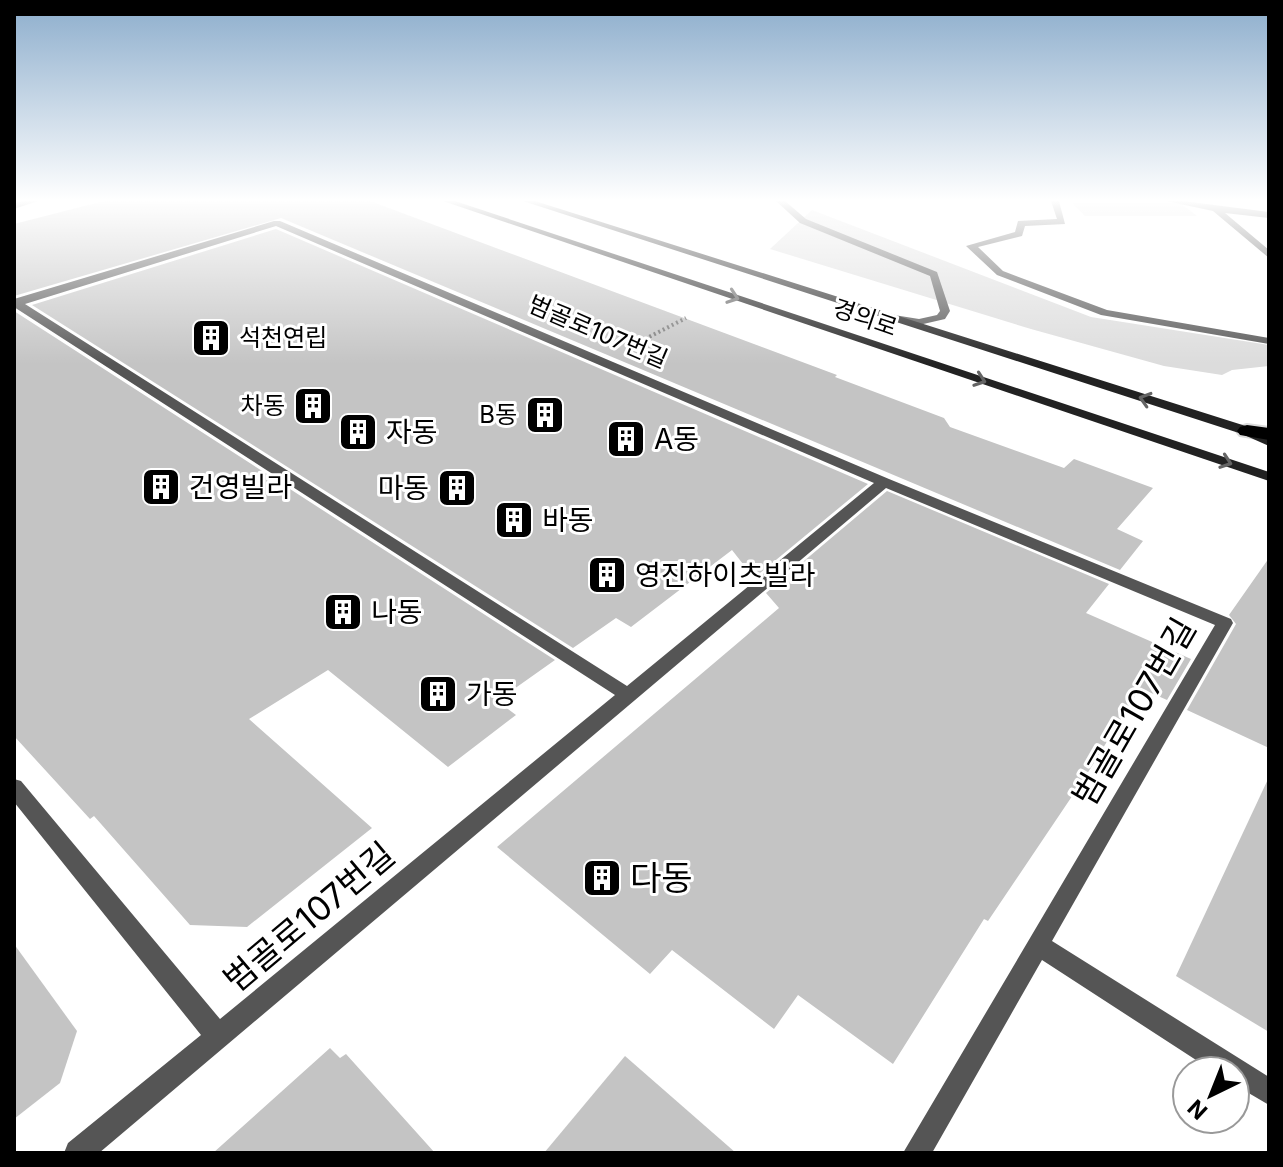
<svg xmlns="http://www.w3.org/2000/svg" width="1283" height="1167" font-family="Inter,'Noto Sans KR',sans-serif">
<style>
.green{fill:#dcdcdc}
.building{fill:#c4c4c4}
.lines{fill:none;stroke-linecap:round;stroke-linejoin:round}
.highway-casing{stroke:#dbdbdb;stroke-width:4}
.path{stroke:#777;stroke-width:4;stroke-dasharray:2 3;stroke-linecap:butt}
.lane{fill:#555;fill-rule:evenodd}
.street{fill:#555;fill-rule:evenodd}
.secondary{fill:#222;fill-rule:evenodd}
.highway{fill:#000;fill-rule:evenodd}
.oneway{stroke:#646464}
.labels{text-anchor:middle;stroke-width:6;stroke-linejoin:round;paint-order:stroke}
.far-street-label{font-size:24px;fill:#000;stroke:#fff}
.far-poi-label{font-size:24px;fill:#000;stroke:#fff;text-anchor:end}
.poi-label{font-size:28px;fill:#000;stroke:#fff;text-anchor:start}
.near-street-label{font-size:34px;fill:#000;stroke:#fff}
.near-poi-label{font-size:34px;fill:#000;stroke:#fff;text-anchor:start}
</style>
<rect width="100%" height="100%" fill="#fff"/>
<g class="green">
<path d="M1072,203h108l17,13h-112z"/>
<path d="M812,210l279,107 178,28v21l-37,4 -10,5 -58,-9 -133,-37 -261,-80z"/>
</g>
<g class="building">
<path d="M104,201h266l467,174 -2,2 109,41 6,9 114,41 10,-9 79,29 -36,41 26,12 -23,29 -839,-352 -267,78v-72z"/>
<path d="M276,229l592,255 -114,94 -22,-28 -101,77 -15,-9 -43,30 -541,-343z"/>
<path d="M14,311l541,349 -58,41 19,14 -68,52 -120,-97 -79,49 123,109 -125,99 -57,-2 -96,-109 -4,3 -76,-83z"/>
<path d="M887,491l222,93 -23,29 105,46 -24,41 -27,-12 -53,86 -99,147 -4,-2 -91,145 -95,-69 -24,34 -102,-79 -22,24 -153,-127 282,-239 -13,-15z"/>
<path d="M1269,558v190l-82,-38 49,-86 -7,-9z"/>
<path d="M1269,777v255l-93,-56z"/>
<path d="M14,944l63,87 -17,52 -46,36z"/>
<path d="M330,1048l10,10 6,-4 89,99h-222z"/>
<path d="M625,1056l111,97h-192z"/>
</g>
<g class="lines">
<defs>
<path id="highway" d="M1247,425l22,3v12l-29,-5 -3,-4 3,-4z"/>
</defs>
<use href="#highway" class="highway-casing"/>
<path class="path" d="M645,339l41,-21"/>
<g class="lane">
<path d="M1051,201h8l6,23 -40,2 -3,10 -44,11 25,24 104,39 162,28v6l-168,-29 -104,-40 -31,-29 49,-14 3,-11 39,-2z"/>
<path d="M1166,201h17l86,11v6l-44,-5 44,37v8l-56,-47z"/>
</g>
<g class="street">
<path d="M25,201h13l-24,8v-6z"/>
<path d="M776,201h9l21,18 131,53 13,39 -5,8 -26,6 -29,-5 -1,-2 5,-3 25,4 18,-4 3,-4 -10,-35 -130,-53z"/>
<path d="M274,221h6l609,258 342,140 2,4 -181,318 217,136v28l-34,-20v-14h-22l-171,-111 -110,193h-29l312,-528 -329,-137 -787,665h-35l4,-10 133,-108 -187,-233v-23l7,2 199,238 395,-324 -601,-388v-8zM276,226l598,257 -247,203 -602,-382z"/>
</g>
<g class="secondary">
<path d="M443,201h12l814,271v9z"/>
<path d="M523,201h12l717,227 17,9v9l-27,-12z"/>
</g>
<use href="#highway" class="highway"/>
</g>
<defs><path id="oneway-chevron" d="M-2-3.5L2.5 0L-2 3.5" fill="none" stroke-width="1.6" stroke-linecap="round" stroke-linejoin="round" transform="scale(2)"/></defs>
<g class="oneway">
<use href="#oneway-chevron" transform="translate(733 297) rotate(19)"/>
<use href="#oneway-chevron" transform="translate(980 380) rotate(19)"/>
<use href="#oneway-chevron" transform="translate(1145 399) rotate(-163)"/>
<use href="#oneway-chevron" transform="translate(1226 462) rotate(19)"/>
</g>
<linearGradient id="sky" x2="0" y2="1"><stop stop-color="#8cadcc"/><stop offset="0.55" stop-color="#fff"/><stop offset="1" stop-color="#fff" stop-opacity="0"/></linearGradient>
<rect width="1283" height="364" fill="url(#sky)"/>
<defs>
<symbol id="building-square" viewBox="-11 -11 22 22"><rect x="-9" y="-9" width="18" height="18" rx="4" fill="#000" stroke="#fff"/><path d="M-4-6H4V6H1V3H-1V6H-4ZM-2.5-4.3h1.7v1.8h-1.7ZM.8-4.3h1.7v1.8H.8ZM-2.5-1h1.7V.8h-1.7ZM.8-1h1.7V.8H.8Z" fill="#fff"/></symbol>
</defs>
<g fill-rule="evenodd">
<use href="#building-square" x="189" y="316" width="44" height="44"/>
<use href="#building-square" x="291" y="384" width="44" height="44"/>
<use href="#building-square" x="523" y="393" width="44" height="44"/>
<use href="#building-square" x="336" y="410" width="44" height="44"/>
<use href="#building-square" x="604" y="417" width="44" height="44"/>
<use href="#building-square" x="139" y="465" width="44" height="44"/>
<use href="#building-square" x="435" y="466" width="44" height="44"/>
<use href="#building-square" x="492" y="498" width="44" height="44"/>
<use href="#building-square" x="585" y="553" width="44" height="44"/>
<use href="#building-square" x="321" y="590" width="44" height="44"/>
<use href="#building-square" x="416" y="672" width="44" height="44"/>
<use href="#building-square" x="580" y="856" width="44" height="44"/>
</g>
<g class="labels">
<g class="far-street-label">
<text transform="translate(865 318) rotate(19)" y="8">경의로</text>
<text transform="translate(598 332) rotate(23)" y="8">범골로107번길</text>
</g>
<g class="far-poi-label">
<text x="239" y="346" text-anchor="start">석천연립</text>
<text x="285" y="414">차동</text>
<text x="517" y="423">B동</text>
</g>
<g class="poi-label">
<text x="386" y="442">자동</text>
<text x="654" y="449">A동</text>
<text x="189" y="497">건영빌라</text>
<text x="429" y="498" text-anchor="end">마동</text>
<text x="542" y="530">바동</text>
<text x="635" y="585">영진하이츠빌라</text>
<text x="371" y="622">나동</text>
<text x="466" y="704">가동</text>
</g>
<g class="near-street-label">
<text transform="translate(1134 712) rotate(-60)" y="12">범골로107번길</text>
<text transform="translate(309 917) rotate(-40)" y="12">범골로107번길</text>
</g>
<g class="near-poi-label">
<text x="630" y="890">다동</text>
</g>
</g>
<rect width="1283" height="1167" fill="none" stroke="#000000" stroke-width="32"/>
<g transform="translate(1211 1095) rotate(223)"><circle r="38" fill="#ffffff" stroke="#999999" stroke-width="2"/>
<path d="M0-6L14 30L0 20L-14 30Z" fill="#000000"/>
<text y="-12" font-size="22" font-weight="bold" text-anchor="middle" fill="#000000">N</text>
</g>
</svg>
